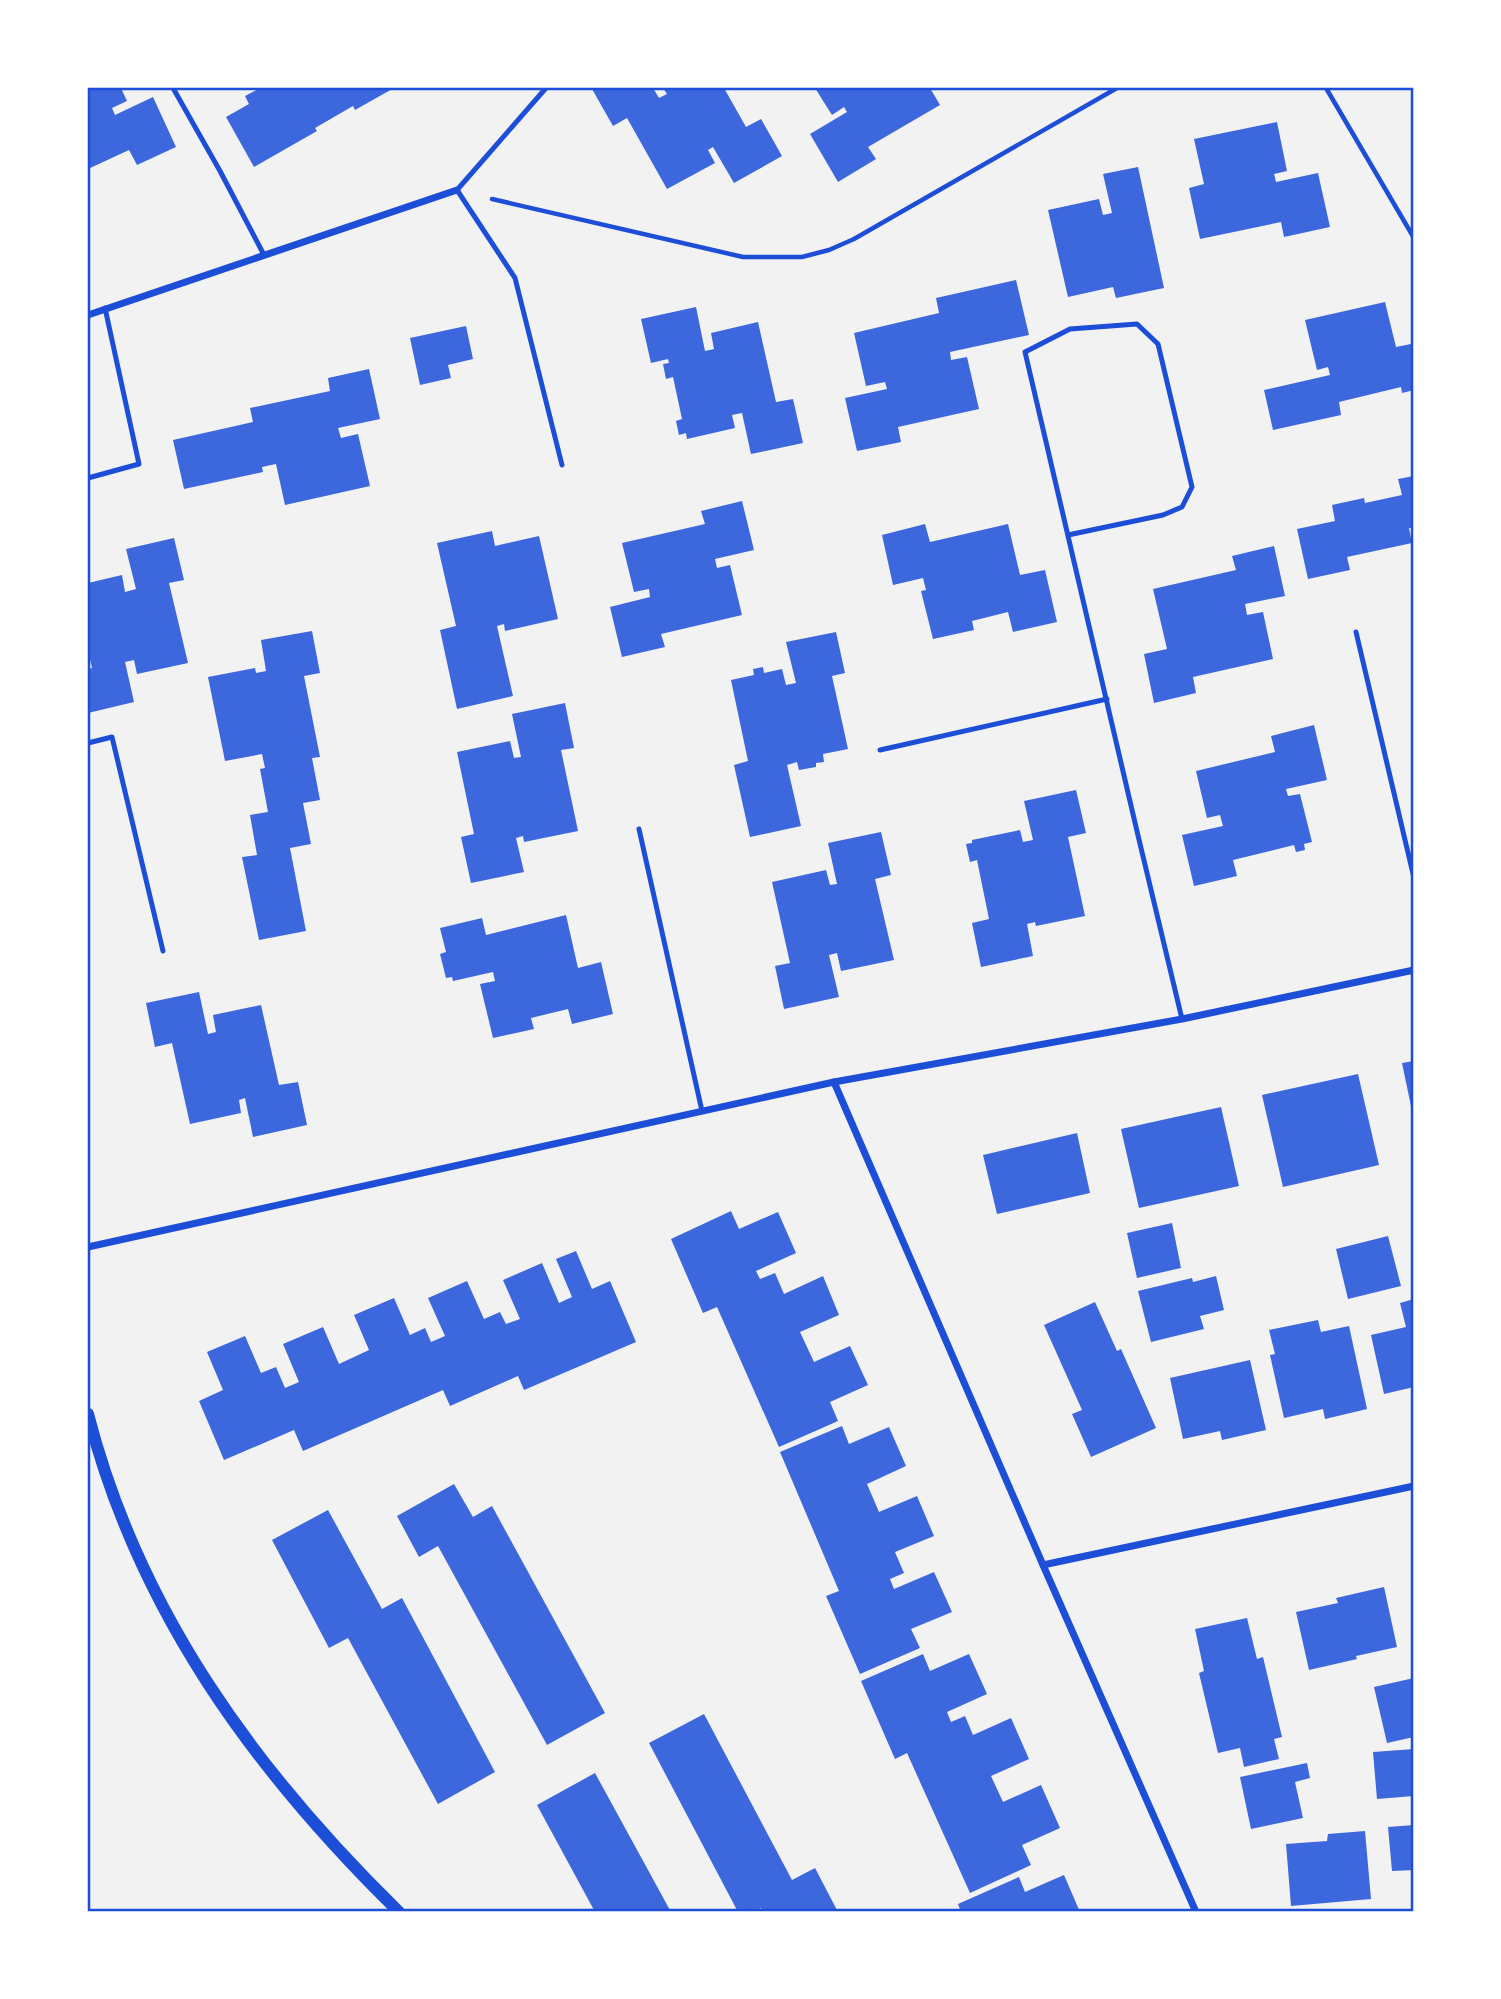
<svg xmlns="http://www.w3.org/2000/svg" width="1501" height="1999" font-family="'Source Sans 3',sans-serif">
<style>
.building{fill:#3d67dc}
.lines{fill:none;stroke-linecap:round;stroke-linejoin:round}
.path{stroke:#1d4ed8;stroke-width:4.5}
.service{stroke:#1d4ed8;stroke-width:5}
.minor{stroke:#1d4ed8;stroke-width:7}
.tertiary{stroke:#1d4ed8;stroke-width:12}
.neatline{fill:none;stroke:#1d4ed8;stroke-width:2.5}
</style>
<rect width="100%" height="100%" fill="#f2f2f2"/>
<g class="building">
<path d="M88,88h33l6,13 -15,7 3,7 38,-18 23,50 -39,18 -8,-15 -41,19z"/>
<path d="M260,88h134l-39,22 -2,-4 -38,22 2,3 -63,36 -28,-50 23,-13 -4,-8z"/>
<path d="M594,88h59l6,10 8,-4 -4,-6h61l22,39 15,-8 21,37 -48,27 -21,-36 -5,3 7,13 -48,26 -40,-71 -14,8 -21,-37z"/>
<path d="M815,88h115l10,17 -72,42 8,12 -38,23 -28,-48 37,-22 -3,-5 -12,8z"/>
<path d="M1277,122l10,49 -13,3 2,8 42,-9 12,54 -46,10 -3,-15 -81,17 -11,-51 15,-4 -10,-45z"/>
<path d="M1138,167l26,121 -48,10 -3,-11 -45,10 -20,-87 51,-11 4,16 9,-2 -9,-39z"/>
<path d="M1016,280l13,55 -79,17 1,8 16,-3 12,52 -81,18 3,15 -44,9 -12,-53 42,-9 -2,-7 -19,4 -12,-53 85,-20 -3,-15z"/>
<path d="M1385,302l11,45 15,-3 3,11v35l-12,3 -1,-6 -62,15 2,13 -68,15 -9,-40 66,-15 -2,-8 -11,3 -12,-50z"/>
<path d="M696,307l9,44 9,-2 -3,-16 47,-11 18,80 17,-3 10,44 -52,11 -9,-41 -10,2 3,13 -48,11 -1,-6 -7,2 -3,-14 6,-2 -9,-42 -7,2 -3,-15 6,-1 -1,-4 -17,4 -10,-44z"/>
<path d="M466,326l7,33 -25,6 3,13 -31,7 -10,-47z"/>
<path d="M369,369l11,50 -42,9 3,10 17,-4 12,52 -85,19 -9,-41 -14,3 1,5 -79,17 -11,-49 80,-18 -3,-14 80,-17 -2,-13z"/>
<path d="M1414,476v52h-5l3,15 -65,14 3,13 -42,9 -11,-50 38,-8 -3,-16 32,-7 1,5 37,-8 -4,-16z"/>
<path d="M742,501l12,49 -39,9 2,9 13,-3 12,50 -81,19 4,13 -43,10 -12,-50 40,-10 -1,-8 -15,3 -12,-49 83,-19 -4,-13z"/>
<path d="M925,524l5,18 78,-18 12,51 25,-5 12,52 -44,10 -5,-20 -36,9 2,9 -41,9 -12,-48 5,-1 -3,-12 -30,7 -11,-50z"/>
<path d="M492,531l3,15 44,-10 19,83 -53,12 -1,-7 -7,2 16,70 -56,13 -17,-79 16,-4 -19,-83z"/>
<path d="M174,538l10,42 -15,3 19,80 -51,11 -3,-14 -9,2 9,40 -46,11v-44l4,-1 -4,-17v-68l34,-8 3,17 11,-3 -10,-40z"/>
<path d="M1274,546l11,50 -40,8 2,11 16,-3 10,47 -80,18 3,16 -42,10 -10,-49 23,-5 -14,-60 83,-19 -4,-14z"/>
<path d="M312,631l8,42 -16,3 16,81 -8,1 8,42 -17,3 8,41 -21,4 16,83 -47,9 -17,-83 15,-2 -7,-40 18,-3 -8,-43 5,-1 -3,-14 -37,7 -17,-84 47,-9 1,5 10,-2 -5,-31z"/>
<path d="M836,632l9,41 -13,3 16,73 -25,5 1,8 -8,1v4l-17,3 -2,-8 -10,3 14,61 -51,11 -16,-72 14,-4 -17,-81 23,-5 -1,-6 10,-2 1,6 18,-4 4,16 10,-2 -10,-41z"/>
<path d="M565,703l9,45 -13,2 17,81 -54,11 -1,-6 -7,2 8,34 -53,11 -10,-46 13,-3 -17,-82 53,-11 4,17 7,-1 -9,-43z"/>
<path d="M1314,725l13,55 -41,9 2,7 12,-2 12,48 -8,2 1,6 -9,2 -2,-7 -61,15 4,16 -43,10 -12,-51 41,-9 -3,-11 -13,3 -11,-47 79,-19 -4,-16z"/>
<path d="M1076,790l10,43 -18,4 17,79 -49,10 -1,-4 -8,2 6,32 -52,11 -9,-44 17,-4 -12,-59 -7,2 -4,-18 6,-1v-3l48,-10 3,12 10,-2 -9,-39z"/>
<path d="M881,832l10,43 -16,4 19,81 -53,11 -4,-18 -8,2 10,42 -55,12 -9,-43 15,-3 -18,-81 54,-12 4,15 7,-1 -9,-41z"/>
<path d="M566,915l12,53 23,-6 12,52 -41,10 -4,-15 -37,9 3,11 -41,9 -13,-54 15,-3 -2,-9 -40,9 -1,-4 -6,1 -6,-24 6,-2 -6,-24 42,-10 4,17z"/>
<path d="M199,992l9,42 8,-2 -3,-17 48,-10 18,80 19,-3 9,43 -54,12 -8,-39 -6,2 2,13 -51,11 -18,-81 -17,4 -9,-44z"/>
<path d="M1414,1061v50h-2l-10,-48z"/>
<path d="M1358,1074l21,91 -96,22 -21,-92z"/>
<path d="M1221,1107l18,79 -100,22 -18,-79z"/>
<path d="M1077,1133l13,60 -93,21 -14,-59z"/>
<path d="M731,1211l8,18 39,-17 18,41 -40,18 4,8 15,-6 9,21 39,-18 16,39 -39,17 14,30 36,-16 18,39 -38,17 8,19 -59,26 -62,-140 -14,6 -32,-74z"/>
<path d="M1172,1223l9,45 -44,10 -10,-45z"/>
<path d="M1388,1236l13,50 -53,13 -12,-50z"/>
<path d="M576,1251l16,38 18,-8 26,61 -112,48 -6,-14 -68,30 -7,-16 -140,61 -9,-21 -70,30 -25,-59 24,-11 -16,-38 38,-16 16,37 15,-6 9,21 14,-6 -16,-38 40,-17 16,37 30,-14 -15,-35 40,-17 16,37 15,-7 6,14 14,-6 -17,-38 39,-17 17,38 16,-7 6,12 14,-5 -17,-39 39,-17 17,40 13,-6 -16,-38z"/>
<path d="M1216,1276l8,34 -24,6 4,13 -53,13 -13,-51 54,-13 1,4z"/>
<path d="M1414,1299v88l-30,7 -13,-59 35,-8 -6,-24z"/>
<path d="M1095,1302l22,49 4,-2 35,79 -65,29 -19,-43 10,-4 -38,-85z"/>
<path d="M1318,1320l3,12 28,-6 18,83 -42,10 -2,-10 -39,9 -14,-63 5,-1 -6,-24z"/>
<path d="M1250,1360l16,70 -44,10 -2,-9 -37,8 -13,-61z"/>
<path d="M842,1426l7,18 40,-17 17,39 -39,18 12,28 38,-16 17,40 -39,16 9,21 -14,6 4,10 40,-17 18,40 -41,17 9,19 -60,26 -34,-78 13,-5 -59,-139z"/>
<path d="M454,1484l19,33 19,-11 113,207 -58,32 -109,-199 -19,11 -22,-41z"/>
<path d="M328,1510l54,99 20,-11 93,174 -57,32 -90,-166 -19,10 -57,-108z"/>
<path d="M1384,1587l13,60 -41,9 1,3 -48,11 -13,-58 42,-9 -2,-5z"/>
<path d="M1247,1618l10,41 6,-2 19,80 -8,2 5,20 -35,8 -4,-19 -22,5 -19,-80 5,-2 -9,-42z"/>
<path d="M923,1654l7,17 39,-17 18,40 -40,18 4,10 14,-6 8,19 38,-17 18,41 -38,17 12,26 38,-17 19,43 -38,17 9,20 -61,28 -63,-140 -12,6 -34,-78z"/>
<path d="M1414,1678v59l-27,6 -13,-56z"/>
<path d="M704,1714l88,166 23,-12 23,44h-76l-1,-4 -7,4h-16l-89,-169z"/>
<path d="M1414,1749v47l-37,3 -4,-47z"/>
<path d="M1307,1763l3,15 -15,4 8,36 -52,11 -11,-52z"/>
<path d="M595,1773l76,139h-76l-58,-107z"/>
<path d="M1414,1825v45l-22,1 -4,-44z"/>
<path d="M1365,1831l6,68 -80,7 -5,-62 41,-3 1,-7z"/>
<path d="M1064,1875l16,37h-119l-3,-8 61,-27 6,15z"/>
</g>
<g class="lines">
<g class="path">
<path d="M1326,88l88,150"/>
<path d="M492,199l251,58h59l27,-7 25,-11 263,-151"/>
</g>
<g class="service">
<path d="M173,88l47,83 44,84"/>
<path d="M546,88l-89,102 58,88 47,187"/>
<path d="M88,478l51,-14 -34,-156"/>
<path d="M1068,535l95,-20 19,-8 10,-20 -34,-143 -21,-20 -67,5 -45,23c52,222 103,445 157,667"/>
<path d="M1356,632l58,246"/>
<path d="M88,743l24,-6 51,214"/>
<path d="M880,750l227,-51"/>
<path d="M639,829l63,282"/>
</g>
<g class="minor">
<path d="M88,315l369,-125"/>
<path d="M834,1082l209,483 153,347"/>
<path d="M88,1247l746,-165 348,-63 232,-49"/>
<path d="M1043,1565l371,-79"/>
</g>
<path class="tertiary" d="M88,1414c51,198 167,357 311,498"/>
</g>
<rect width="1501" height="1999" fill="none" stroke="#ffffff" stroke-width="178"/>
<rect x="89" y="89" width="1323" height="1821" class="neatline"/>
</svg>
